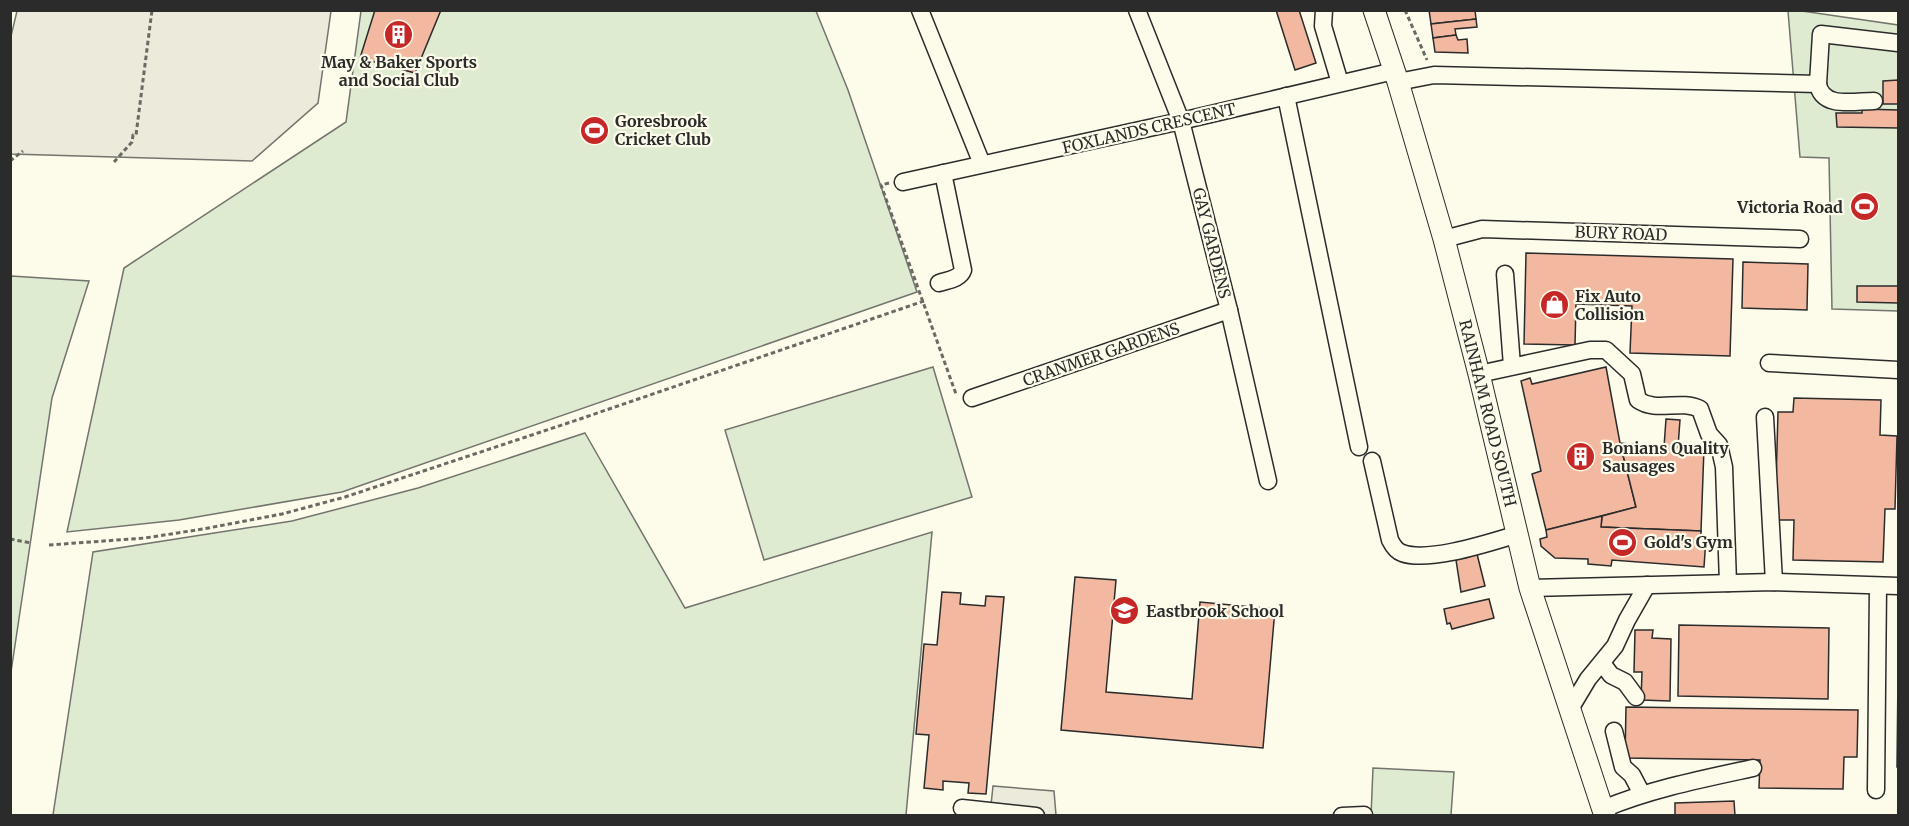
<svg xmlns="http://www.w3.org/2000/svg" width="1909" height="826" font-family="Merriweather,serif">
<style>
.green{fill:#deebd1;stroke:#74746e;stroke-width:1.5}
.parking{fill:#eceadb;stroke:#74746e;stroke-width:1.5}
.building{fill:#f2b8a0;stroke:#2b2b2b;stroke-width:1.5}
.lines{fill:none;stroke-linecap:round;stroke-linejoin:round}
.minor-casing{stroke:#2b2b2b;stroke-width:19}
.major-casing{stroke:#2b2b2b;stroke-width:23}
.path{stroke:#6a6964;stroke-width:3;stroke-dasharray:4.5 3;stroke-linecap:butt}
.minor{stroke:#fdfbea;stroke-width:16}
.major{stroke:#fdfbea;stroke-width:21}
.labels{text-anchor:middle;stroke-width:4.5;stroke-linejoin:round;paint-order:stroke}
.poi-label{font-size:16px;font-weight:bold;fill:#2b2b2b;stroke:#fdfbea;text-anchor:start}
.street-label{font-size:16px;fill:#2b2b2b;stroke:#fdfbea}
</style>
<rect width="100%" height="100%" fill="#fdfbea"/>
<g class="green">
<path d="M361,11h455l32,79 69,202 -575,200 -163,28 -112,12 57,-264 222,-146z"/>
<path d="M1788,11h14l96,14v286l-66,-2 -3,-151 -29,-1z"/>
<path d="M11,276l78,5 -37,117 -41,274z"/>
<path d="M933,367l39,130 -208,63 -39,-130z"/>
<path d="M585,433l100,175 247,-76 -26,283h-853l40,-263 199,-31 126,-33z"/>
<path d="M1373,768l81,4 -3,43 -80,1z"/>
</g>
<g class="parking">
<path d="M17,11h314l-13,92 -66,58 -241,-7v-118z"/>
<path d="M993,786l61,5 2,24 -99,1 3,-14 31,3z"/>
</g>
<g class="building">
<path d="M375,10h66l-26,63 -55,-15z"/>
<path d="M1276,10h23l17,53 -21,7z"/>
<path d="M1429,10h46l1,9 -45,5z"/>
<path d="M1476,19l1,8 -22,2 1,6 -23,3 -2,-14z"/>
<path d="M1456,35l2,5 9,-1 1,14 -33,-1 -2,-14z"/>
<path d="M1898,80v24h-15v-23z"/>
<path d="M1862,109l36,1v18l-61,-1 -1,-14h26z"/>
<path d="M1526,253l207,6 -3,97 -100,-3 2,-47 -56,-2 -1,41 -51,-1z"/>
<path d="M1743,262l65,2 -1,46 -65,-2z"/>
<path d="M1857,286h41v17l-41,-1z"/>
<path d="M1606,367l14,76 16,64 -90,23 -14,-56 9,-3 -20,-90 9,-3 2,6z"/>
<path d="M1794,398l87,2 -1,35 17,1 -2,73h-10l-2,53 -90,-2 1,-40h-19l3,-108h15z"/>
<path d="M1666,419l14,1 -2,27 26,1 -3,83 -100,-4 1,-11 34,-9 -16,-64 44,4z"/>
<path d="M1602,516l-1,11 100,4v6l5,1 -2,29 -92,-7 -1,6 -23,-2v-5l-33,-1 -14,-12 -1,-7 7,-2 -1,-7z"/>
<path d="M1477,554l8,32 -24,6 -5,-32z"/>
<path d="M1075,577l41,3 -10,112 86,7 8,-97 75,7 -12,139 -202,-18z"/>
<path d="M942,592l19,1 -1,11 25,2 1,-10 18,1 -18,197 -18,-1 1,-10 -26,-2v9l-19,-2 5,-53 -13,-1 8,-90 13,1z"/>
<path d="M1489,599l5,19 -42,11 -2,-6 -3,1 -3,-15z"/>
<path d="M1679,625l150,3 -1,71 -150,-3z"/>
<path d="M1635,630h18l-1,8 19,1 -1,62 -29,-1 1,-28h-8z"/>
<path d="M1898,674v93h-1z"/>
<path d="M1626,707l232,3 -1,47h-13l-1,32 -84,-1 1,-28 -135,-2z"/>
<path d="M1734,801l1,15h-60v-13z"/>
</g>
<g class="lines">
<defs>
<g id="minor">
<path d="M920,10l62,154"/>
<path d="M1137,10l44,111 48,189 39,171"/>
<path d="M1324,10l-1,16 17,57"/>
<path d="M1398,82l36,-7 384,9 3,-50 77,9"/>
<path d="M1818,84c4,25 36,17 56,17"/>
<path d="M1286,96l73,351"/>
<path d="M903,182l278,-61 213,-50"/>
<path d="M1444,239l38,-10 318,10"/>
<path d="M1505,274l7,92"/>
<path d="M939,283c9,-3 21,-4 24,-13l-20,-97"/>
<path d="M1769,363l129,7"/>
<path d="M1479,374l111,-24h16l26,24 6,26c19,13 42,-1 62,9l9,25 10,11 5,22 4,116"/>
<path d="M972,398l257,-88"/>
<path d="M1765,417l9,165"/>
<path d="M1372,461l18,79c3,6 6,11 12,13 27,10 89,-11 116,-19"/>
<path d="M1530,588l244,-6 124,4"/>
<path d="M1602,663l9,12 14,7 11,15"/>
<path d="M1570,709l18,-30 27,-33 12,-26 20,-35"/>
<path d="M1614,731l9,36 9,8 10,19"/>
<path d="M1876,790l2,-204"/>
<path d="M962,808l74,8"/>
<path d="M1603,809c48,-20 99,-30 150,-41"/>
<path d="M1342,816l22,-1"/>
</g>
<path id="major" d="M1374,10l24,72 46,157 35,135 51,214 75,228"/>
</defs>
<use href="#minor" class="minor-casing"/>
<use href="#major" class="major-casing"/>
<g class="path">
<path d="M1405,10l22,50"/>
<path d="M10,161l13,-10"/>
<path d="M114,162l18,-20 1,-7h3l16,-125"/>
<path d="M889,183l-8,2 75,209"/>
<path d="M10,539l21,4"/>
<path d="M49,545l96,-7 58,-9 79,-15 63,-17 232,-77 347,-119"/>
</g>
<use href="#minor" class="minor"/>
<use href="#major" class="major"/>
</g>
<defs>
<symbol id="building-disc" viewBox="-11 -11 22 22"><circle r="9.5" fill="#c62828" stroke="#fdfbea"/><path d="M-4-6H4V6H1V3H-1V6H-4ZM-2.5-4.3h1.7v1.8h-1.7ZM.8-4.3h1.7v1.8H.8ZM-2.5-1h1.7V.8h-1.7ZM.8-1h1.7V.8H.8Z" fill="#fff"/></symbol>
<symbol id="stadium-disc" viewBox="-11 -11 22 22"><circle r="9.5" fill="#c62828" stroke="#fdfbea"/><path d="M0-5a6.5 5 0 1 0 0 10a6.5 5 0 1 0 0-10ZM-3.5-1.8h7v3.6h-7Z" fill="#fff"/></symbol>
<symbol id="shop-disc" viewBox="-11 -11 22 22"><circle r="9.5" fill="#c62828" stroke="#fdfbea"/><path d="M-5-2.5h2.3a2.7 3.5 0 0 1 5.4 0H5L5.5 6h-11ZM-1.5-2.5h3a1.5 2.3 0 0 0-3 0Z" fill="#fff"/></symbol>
<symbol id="school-disc" viewBox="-11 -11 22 22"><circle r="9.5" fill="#c62828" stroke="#fdfbea"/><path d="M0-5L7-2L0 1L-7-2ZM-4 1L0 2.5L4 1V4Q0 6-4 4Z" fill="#fff"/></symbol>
</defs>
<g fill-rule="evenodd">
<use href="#building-disc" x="382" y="18" width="33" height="33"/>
<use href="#stadium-disc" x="578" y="114" width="33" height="33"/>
<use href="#stadium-disc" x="1848" y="190" width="33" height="33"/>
<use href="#shop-disc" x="1538" y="288" width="33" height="33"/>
<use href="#building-disc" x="1564" y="440" width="33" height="33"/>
<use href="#stadium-disc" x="1606" y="526" width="33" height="33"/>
<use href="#school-disc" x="1108" y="594" width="33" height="33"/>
</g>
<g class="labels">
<g class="poi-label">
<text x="399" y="68" text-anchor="middle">May &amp; Baker Sports<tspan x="399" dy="18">and Social Club</tspan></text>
<text x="615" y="127">Goresbrook<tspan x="615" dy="18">Cricket Club</tspan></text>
<text x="1843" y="213" text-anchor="end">Victoria Road</text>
<text x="1575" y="302">Fix Auto<tspan x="1575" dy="18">Collision</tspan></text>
<text x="1602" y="454">Bonians Quality<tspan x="1602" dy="18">Sausages</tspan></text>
<text x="1644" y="548">Gold's Gym</text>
<text x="1146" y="617">Eastbrook School</text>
</g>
<g class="street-label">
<text transform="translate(1149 128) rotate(-13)" y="6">FOXLANDS CRESCENT</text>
<text transform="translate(1621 233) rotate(2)" y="6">BURY ROAD</text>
<text transform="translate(1212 243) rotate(76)" y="6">GAY GARDENS</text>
<text transform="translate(1101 354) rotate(-19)" y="6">CRANMER GARDENS</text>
<text transform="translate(1488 413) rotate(76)" y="6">RAINHAM ROAD SOUTH</text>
</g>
</g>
<rect width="1909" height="826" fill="none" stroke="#2b2b2b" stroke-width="24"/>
</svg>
